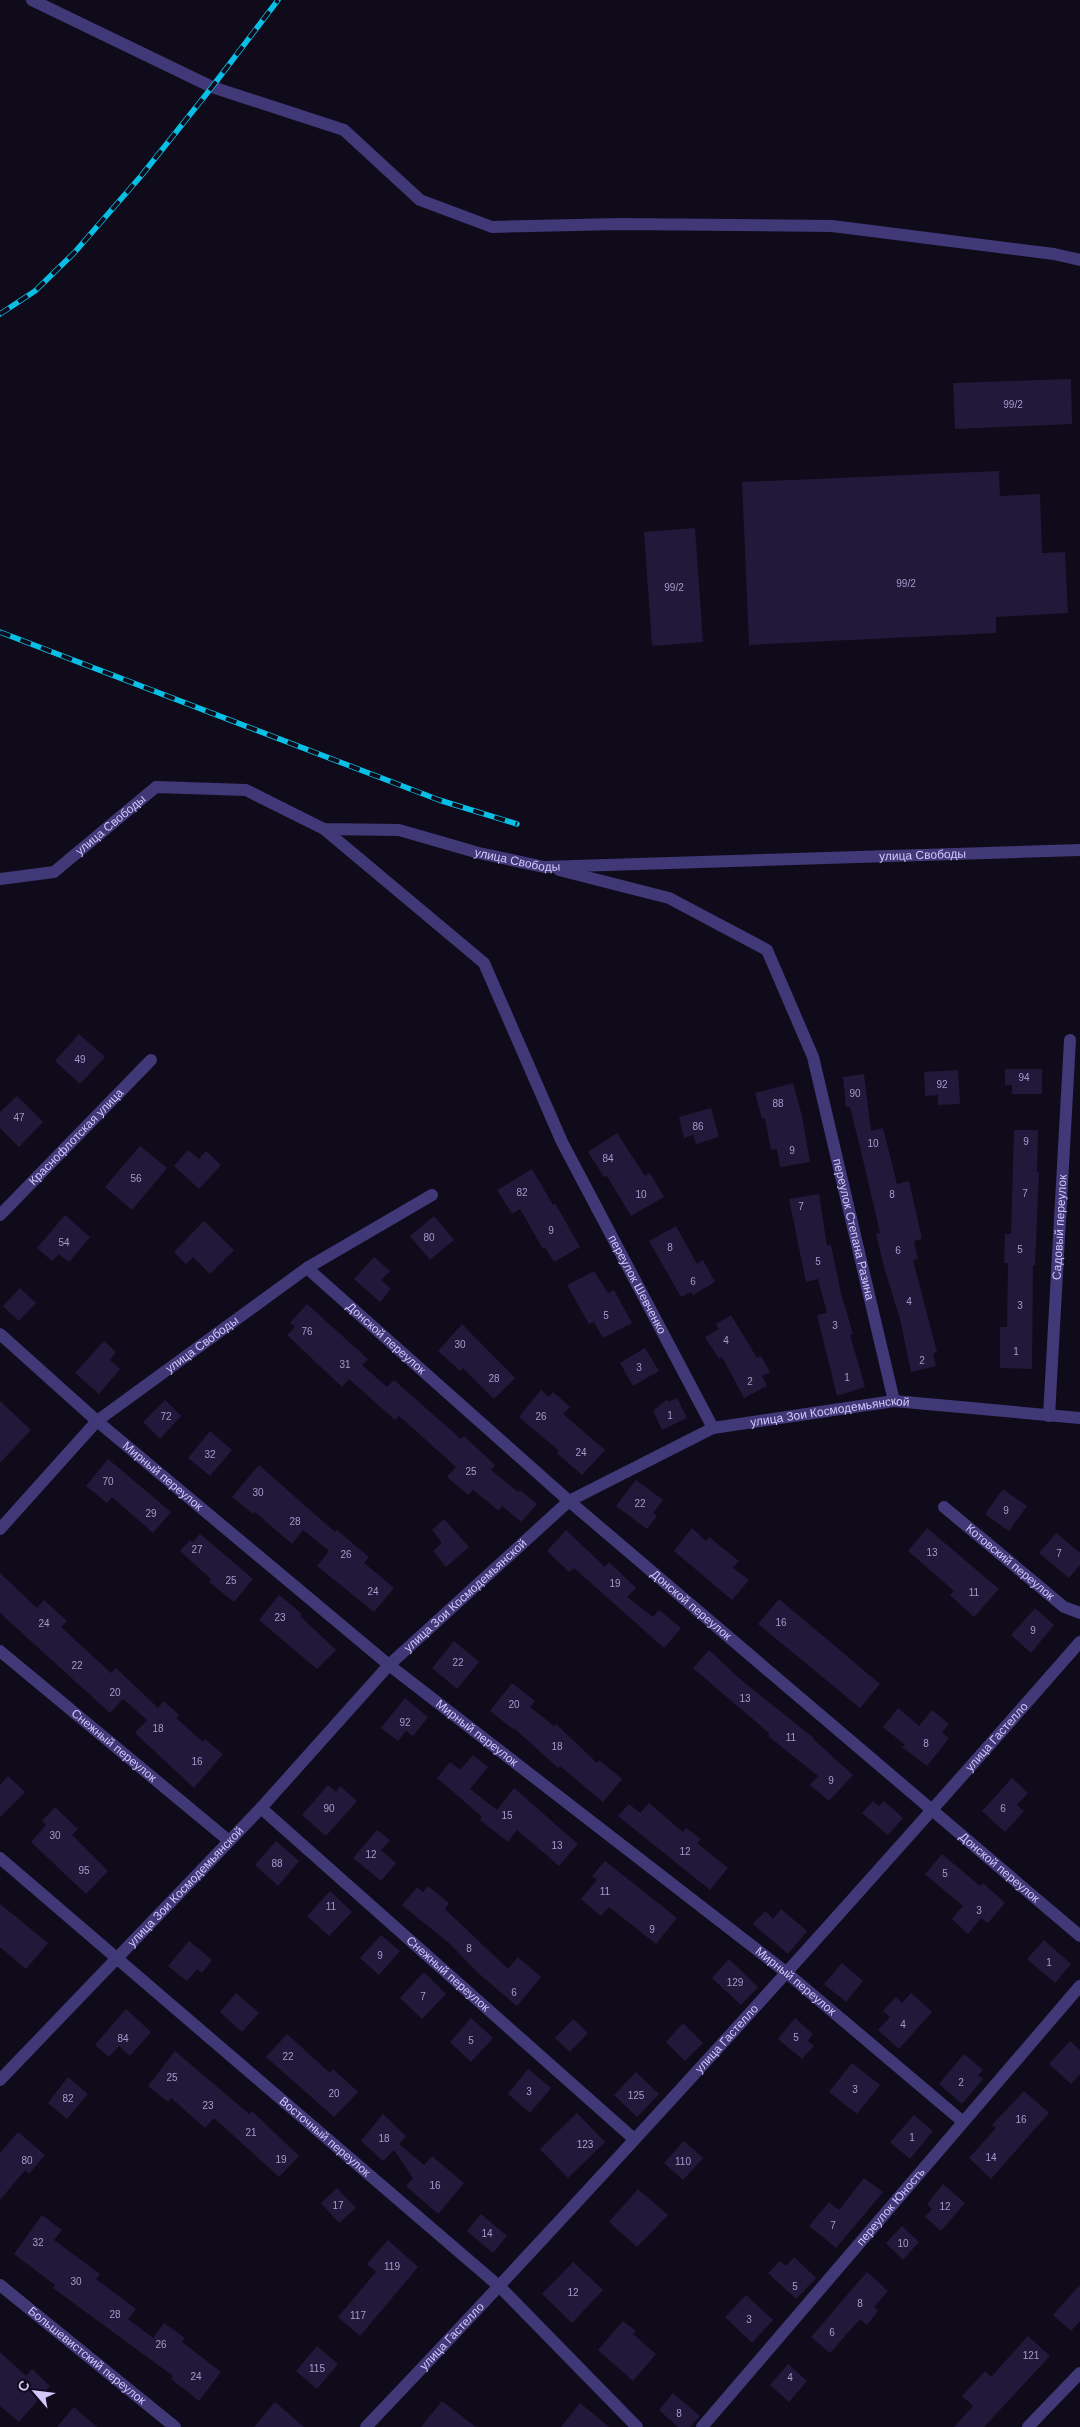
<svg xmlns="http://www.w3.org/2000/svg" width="1080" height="2427" font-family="Arial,sans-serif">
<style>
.building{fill:#22183a}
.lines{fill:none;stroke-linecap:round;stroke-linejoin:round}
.minor{stroke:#403877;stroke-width:12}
.rail-casing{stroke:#0abfe5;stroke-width:5.5}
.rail{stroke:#0f0b1a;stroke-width:4;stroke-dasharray:11;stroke-linecap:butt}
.labels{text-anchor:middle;stroke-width:4;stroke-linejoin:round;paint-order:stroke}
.number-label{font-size:10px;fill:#a69bcc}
.street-label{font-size:12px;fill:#d2c7fc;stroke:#0f0b1a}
</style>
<rect width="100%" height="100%" fill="#0f0b1a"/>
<g class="building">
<path d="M1071,379l1,45 -117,5 -2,-46z"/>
<path d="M999,471l1,25 40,-2 2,59 23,-1 3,61 -72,4v16l-247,12 -7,-163z"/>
<path d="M695,528l8,114 -51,4 -8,-114z"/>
<path d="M79,1034l26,23 -25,27 -25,-23z"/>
<path d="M1005,1069h37v25h-30v-9h-7z"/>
<path d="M958,1070l2,34 -22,1v-10l-13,1 -1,-24z"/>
<path d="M864,1074l7,57 12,-3 14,56 12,-3 13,58 -8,2 4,18 -5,1 24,92 -4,1 3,13 -25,6 -11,-53 -16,-52 -8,-33 4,-1 -15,-65 -15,-61h-4l-3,-30z"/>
<path d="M793,1083l9,33 8,46 -30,5 -3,-18 -6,1 -6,-32 -3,1 -7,-26z"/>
<path d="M17,1096l26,26 -24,25 -19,-19v-16z"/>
<path d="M711,1108l8,29 -23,7 -3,-9 -9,3 -5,-21z"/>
<path d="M1014,1130h24l-1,42h2l-4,93h-2l-1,104 -32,-1v-41h7l1,-64h-4l1,-29h6z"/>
<path d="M617,1133l28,43 5,-3 14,24 -33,19 -24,-40 -3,1 -16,-25z"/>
<path d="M140,1146l27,22 -35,42 -27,-23z"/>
<path d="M188,1150l11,9 7,-8 15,14 -22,24 -25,-23z"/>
<path d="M532,1169l21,36 2,-2 25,44 -26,15 -9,-15 -2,2 -23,-40 -8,5 -15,-24z"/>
<path d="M819,1194l8,52 4,-1 10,48 12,41 -3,1 15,52 -28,9 -20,-81 10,-2 -9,-34 -12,3 -17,-83z"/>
<path d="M65,1215l25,22 -21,25 -10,-8 -7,7 -15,-13z"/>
<path d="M434,1216l20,24 -24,20 -20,-24z"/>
<path d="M204,1221l30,29 -24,24 -17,-17 -7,7 -12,-12z"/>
<path d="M676,1226l21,38 6,-4 12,22 -22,13 -2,-3 -10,5 -32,-56z"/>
<path d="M374,1257l16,14 -9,9 10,9 -11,13 -26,-23z"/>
<path d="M594,1271l14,22 6,-3 18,33 -29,15 -9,-16 -5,2 -22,-39z"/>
<path d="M20,1288l16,15 -17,18 -16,-15z"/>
<path d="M307,1304l61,55 -6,6 25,22 7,-7 67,59 3,-3 31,29 -4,5 27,22 2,-2 17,14 -16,18 -19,-16 -3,5 -26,-21 -5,5 -21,-18 9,-10 -57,-51 -4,4 -46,-41 -7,8 -55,-52 8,-8 -5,-4z"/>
<path d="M731,1315l26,43 4,-2 9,16 -8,4 5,10 -23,12 -22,-41 -3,2 -14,-22 14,-8 -3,-5z"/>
<path d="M462,1324l53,54 -21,21 -31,-31 -3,3 -22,-20z"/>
<path d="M104,1341l12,11 -6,8 10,9 -21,25 -24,-21z"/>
<path d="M645,1348l14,23 -26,15 -13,-23z"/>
<path d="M541,1390l8,7 4,-5 17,15 -7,7 42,36 -23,25 -25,-22 2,-2 -40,-34z"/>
<path d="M677,1398l10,20 -25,12 -9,-19 14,-12 1,3z"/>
<path d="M165,1400l16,16 -21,23 -17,-17z"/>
<path d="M0,1401l31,29 -31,33z"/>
<path d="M210,1431l22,19 -22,26 -22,-18z"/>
<path d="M108,1459l63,53 -18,21 -41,-36 -5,6 -21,-17z"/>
<path d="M259,1465l76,67 2,-2 32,27 -5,6 30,25 -20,24 -57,-46 12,-15 -26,-21 -11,14 -37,-32 -2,2 -21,-17z"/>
<path d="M636,1480l27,20 -10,13 4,3 -10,13 -31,-23z"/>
<path d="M1003,1489l24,17 -18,25 -24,-17z"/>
<path d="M444,1519l25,28 -23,20 -13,-16 9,-8 -10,-13z"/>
<path d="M692,1528l14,13 3,-4 30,24 -6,7 16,12 -17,20 -58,-49z"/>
<path d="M927,1528l72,61 -25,28 -24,-22 4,-4 -46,-40z"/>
<path d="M566,1530l39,37 4,-5 27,26 -9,9 26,20 6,-7 22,18 -17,20 -90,-80 -5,4 -22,-21z"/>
<path d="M1056,1533l24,20v12l-11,13 -30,-25z"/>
<path d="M200,1534l53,45 -19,23 -25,-20 2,-3 -31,-28 10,-11 3,2z"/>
<path d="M0,1573l37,35 7,-8 23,21 -6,6 50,46 5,-5 42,40 6,-7 15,14 -3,3 27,24 2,-3 18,15 -29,34 -59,-55 12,-13 -24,-21 -13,14 -110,-100z"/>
<path d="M279,1595l23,19 -2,2 36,34 -19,19 -58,-49z"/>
<path d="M779,1599l101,85 -20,24 -102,-84z"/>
<path d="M1035,1608l19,17 -23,28 -20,-18z"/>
<path d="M454,1641l25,21 -22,27 -25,-21z"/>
<path d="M709,1650l32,30 73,58 -1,1 40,36 -24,26 -19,-16 8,-9 -50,-40 2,-2 -77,-66z"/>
<path d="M512,1683l23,18 -5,6 24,19 2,-2 41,39 2,-3 23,19 -19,23 -43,-36 -2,2 -44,-40 -1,1 -23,-18z"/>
<path d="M405,1698l23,19 -15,19 -7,-5 -8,10 -17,-13z"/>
<path d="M898,1708l21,18 13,-16 17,14 -7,9 7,5 -22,28 -25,-19 3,-2 -22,-18z"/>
<path d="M473,1755l15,12 -18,22 27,21 17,-22 64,56 -19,22 -42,-36 -9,12 -28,-22 2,-3 -45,-39 13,-16 10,8z"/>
<path d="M8,1776l17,16 -25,25v-32z"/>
<path d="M1012,1778l16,15 -11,12 7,6 -19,21 -23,-21z"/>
<path d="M328,1785l8,7 4,-6 17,15 -31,35 -24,-21z"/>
<path d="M873,1801l6,5 5,-5 19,17 -15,17 -26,-22z"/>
<path d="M649,1803l34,29 3,-4 15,11 -4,4 31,25 -18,22 -92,-74 11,-12 11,9z"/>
<path d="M55,1807l23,22 -6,6 36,36 -22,23 -55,-52 15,-17 -4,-4z"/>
<path d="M377,1830l13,10 -9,10 15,13 -15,18 -28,-23z"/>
<path d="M276,1841l23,20 -21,25 -23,-21z"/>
<path d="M942,1854l38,32 3,-3 22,20 -17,20 -7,-5 -13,16 -16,-15 11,-13 -38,-32z"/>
<path d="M605,1861l72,57 -21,26 -47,-37 -8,9 -20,-17 16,-19 -5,-4z"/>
<path d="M428,1886l21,17 -4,6 63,60 10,-12 23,20 -24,29 -39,-33 -28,-29 -48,-39 15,-18 6,5z"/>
<path d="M330,1891l22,21 -23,24 -22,-20z"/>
<path d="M0,1904l48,39 -22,26 -26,-22z"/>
<path d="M781,1909l26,22 -19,23 -35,-30 12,-13 8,8z"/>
<path d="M381,1935l19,16 -21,24 -19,-17z"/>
<path d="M1044,1940l27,24 -16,19 -28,-24z"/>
<path d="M189,1941l23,19 -10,13 -5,-4 -10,12 -19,-15z"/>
<path d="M729,1959l29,28 -17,18 -29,-27z"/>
<path d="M842,1963l21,18 -17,21 -22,-18z"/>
<path d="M424,1972l22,22 -24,25 -22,-21z"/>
<path d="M236,1993l23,20 -17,19 -22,-20z"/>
<path d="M911,1993l21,19 -33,37 -21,-19 12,-13 -7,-6 13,-14 6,6z"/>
<path d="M126,2009l25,23 -21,24 -11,-10 -10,11 -14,-12z"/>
<path d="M471,2018l22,20 -22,24 -21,-20z"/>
<path d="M795,2018l18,16 -5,7 6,5 -12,13 -24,-20z"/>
<path d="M573,2019l15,14 -18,19 -15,-14z"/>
<path d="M683,2023l20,20 -18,18 -19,-19z"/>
<path d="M287,2034l43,39 3,-4 25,23 -24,25 -68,-60z"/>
<path d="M1070,2041l10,9v24l-9,10 -22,-20z"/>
<path d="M175,2051l74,63 3,-3 47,45 -20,21 -65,-59 -9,10 -34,-30 -3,4 -20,-16z"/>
<path d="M964,2054l19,16 -5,5 5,4 -21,25 -23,-20z"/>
<path d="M852,2063l28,22 -23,29 -28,-22z"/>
<path d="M528,2069l23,19 -21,25 -22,-19z"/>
<path d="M636,2072l23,22 -22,23 -23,-22z"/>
<path d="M68,2077l20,17 -21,25 -19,-16z"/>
<path d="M1024,2091l25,22 -58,66 -22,-21 27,-30 -4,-3z"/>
<path d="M577,2113l28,29 -37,36 -28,-29z"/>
<path d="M383,2114l23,22 -7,8 25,21 8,-9 32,27 -26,31 -32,-28 7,-8 -19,-28 -11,11 -22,-20z"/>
<path d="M914,2115l19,16 -23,28 -20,-17z"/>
<path d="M18,2132l27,23 -16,19 -4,-4 -25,30v-47z"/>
<path d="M684,2141l19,17 -20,22 -19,-17z"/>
<path d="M864,2178l19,14 -47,56 -27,-22 20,-24 10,8z"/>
<path d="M943,2184l22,19 -24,28 -16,-14 7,-8 -5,-5z"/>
<path d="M337,2188l19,20 -17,15 -18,-20z"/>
<path d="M638,2189l30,26 -31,32 -28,-25z"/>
<path d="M481,2214l26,22 -14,17 -26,-22z"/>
<path d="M42,2215l20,15 -8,10 46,34 -4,5 40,30 -8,10 25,19 11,-15 21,15 -3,4 39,30 -22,29 -28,-22 2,-3 -120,-88 2,-3 -41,-31z"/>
<path d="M902,2226l17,16 -16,18 -17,-17z"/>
<path d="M388,2240l30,27 -58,69 -22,-19 38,-45 -9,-8z"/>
<path d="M794,2257l22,21 -20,21 -28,-26 12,-12 6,5z"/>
<path d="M573,2262l30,28 -31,33 -30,-29z"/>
<path d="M867,2272l21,19 -14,16 4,4 -11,14 -7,-6 -30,34 -19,-16z"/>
<path d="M1080,2285v36l-9,10 -18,-16z"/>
<path d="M746,2295l27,25 -21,23 -27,-26z"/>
<path d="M623,2321l13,10 -3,3 23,20 -23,27 -35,-31z"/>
<path d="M1028,2336l22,20 -66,71h-30l19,-21 -11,-10 23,-25 6,6z"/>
<path d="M317,2346l21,18 -21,25 -21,-18z"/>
<path d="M0,2352l26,24 6,-7 18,17 -31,36 -19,-16z"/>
<path d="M788,2364l19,17 -18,21 -19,-17z"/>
<path d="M673,2393l27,23 -10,11h-12l-19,-17z"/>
<path d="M442,2401l34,26h-55z"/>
<path d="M275,2402l29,25h-50z"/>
<path d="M580,2403l29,24h-48z"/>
<path d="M74,2407l23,20h-40z"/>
</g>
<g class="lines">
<g class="minor">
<path d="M32,0l180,87 132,43 76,70 72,27 127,-3 213,2 222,28 26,6"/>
<path id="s1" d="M324,829l160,134 78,179 151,286"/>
<path id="s2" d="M559,870l110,28 98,52 46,107 81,344"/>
<path id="s3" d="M0,879l54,-7 102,-85 90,3 78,39 75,1 80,23 65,14 536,-17"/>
<path id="s4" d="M0,1215l151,-155"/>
<path id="s5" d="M307,1268l262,233 511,435"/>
<path id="s6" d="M0,1334l97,87 292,244 398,308 175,148"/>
<path id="s7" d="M1049,1416l21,-376"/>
<path id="s8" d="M944,1507l120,100 16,6"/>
<path id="s9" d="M0,1529l97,-108 210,-153 125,-73"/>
<path id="s10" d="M0,1651l228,189"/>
<path id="s11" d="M261,1808l373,331"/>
<path id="s12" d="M0,1858l500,429 137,140"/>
<path id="s13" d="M0,2080l261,-272 128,-143 180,-164 144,-73 181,-27 186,17"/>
<path id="s14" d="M0,2285l175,142"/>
<path id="s15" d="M366,2427c244,-256 481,-519 714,-785"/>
<path id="s16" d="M702,2427l378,-441"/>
<path d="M1028,2427l52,-54"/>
</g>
<defs>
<g id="rail">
<path d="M0,314l35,-23 39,-38 67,-77 71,-89 66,-87"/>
<path d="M0,632l439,168 78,24"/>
</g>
</defs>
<use href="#rail" class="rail-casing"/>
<use href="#rail" class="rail"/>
</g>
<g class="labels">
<g class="number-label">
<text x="1013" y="408">99/2</text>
<text x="906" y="587">99/2</text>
<text x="674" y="591">99/2</text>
<text x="80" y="1063">49</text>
<text x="1024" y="1081">94</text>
<text x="942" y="1088">92</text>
<text x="855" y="1097">90</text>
<text x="778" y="1107">88</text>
<text x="19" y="1121">47</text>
<text x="698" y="1130">86</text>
<text x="1026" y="1145">9</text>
<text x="873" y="1147">10</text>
<text x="792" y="1154">9</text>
<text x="608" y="1162">84</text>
<text x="136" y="1182">56</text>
<text x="522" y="1196">82</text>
<text x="1025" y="1197">7</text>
<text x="641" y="1198">10</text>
<text x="892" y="1198">8</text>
<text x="801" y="1210">7</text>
<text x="551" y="1234">9</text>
<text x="429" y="1241">80</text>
<text x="64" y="1246">54</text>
<text x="670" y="1251">8</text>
<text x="1020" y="1253">5</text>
<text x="898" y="1254">6</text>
<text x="818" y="1265">5</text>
<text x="693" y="1285">6</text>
<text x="909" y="1305">4</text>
<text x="1020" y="1309">3</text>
<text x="606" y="1319">5</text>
<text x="835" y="1329">3</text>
<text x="307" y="1335">76</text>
<text x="726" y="1344">4</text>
<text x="460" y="1348">30</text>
<text x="1016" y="1355">1</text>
<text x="922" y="1364">2</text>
<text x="345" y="1368">31</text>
<text x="639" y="1371">3</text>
<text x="847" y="1381">1</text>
<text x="494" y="1382">28</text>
<text x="750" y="1385">2</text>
<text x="670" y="1419">1</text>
<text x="166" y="1420">72</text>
<text x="541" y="1420">26</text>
<text x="581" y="1456">24</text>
<text x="210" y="1458">32</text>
<text x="471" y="1475">25</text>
<text x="108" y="1485">70</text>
<text x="258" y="1496">30</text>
<text x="640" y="1507">22</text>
<text x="1006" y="1514">9</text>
<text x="151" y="1517">29</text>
<text x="295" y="1525">28</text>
<text x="197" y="1553">27</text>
<text x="932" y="1556">13</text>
<text x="1059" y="1557">7</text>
<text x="346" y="1558">26</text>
<text x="231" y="1584">25</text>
<text x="615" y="1587">19</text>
<text x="373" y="1595">24</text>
<text x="974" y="1596">11</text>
<text x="280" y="1621">23</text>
<text x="781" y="1626">16</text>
<text x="44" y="1627">24</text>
<text x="1033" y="1634">9</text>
<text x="458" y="1666">22</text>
<text x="77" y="1669">22</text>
<text x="115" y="1696">20</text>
<text x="745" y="1702">13</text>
<text x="514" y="1708">20</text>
<text x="405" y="1726">92</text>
<text x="158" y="1732">18</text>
<text x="791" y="1741">11</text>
<text x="926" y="1747">8</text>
<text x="557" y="1750">18</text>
<text x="197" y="1765">16</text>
<text x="831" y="1784">9</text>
<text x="329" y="1812">90</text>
<text x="1003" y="1812">6</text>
<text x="507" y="1819">15</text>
<text x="55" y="1839">30</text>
<text x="557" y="1849">13</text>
<text x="685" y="1855">12</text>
<text x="371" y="1858">12</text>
<text x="277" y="1867">88</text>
<text x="84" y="1874">95</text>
<text x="945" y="1877">5</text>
<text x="605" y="1895">11</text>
<text x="331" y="1910">11</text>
<text x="979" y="1914">3</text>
<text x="652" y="1933">9</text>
<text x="469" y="1952">8</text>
<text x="380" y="1959">9</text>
<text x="1049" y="1966">1</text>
<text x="735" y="1986">129</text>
<text x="514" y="1996">6</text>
<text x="423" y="2000">7</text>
<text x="903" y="2028">4</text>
<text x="796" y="2041">5</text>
<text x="123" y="2042">84</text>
<text x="471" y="2044">5</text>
<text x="288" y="2060">22</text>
<text x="172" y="2081">25</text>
<text x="961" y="2086">2</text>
<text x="855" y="2093">3</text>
<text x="529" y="2095">3</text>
<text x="334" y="2097">20</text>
<text x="636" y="2099">125</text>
<text x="68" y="2102">82</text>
<text x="208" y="2109">23</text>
<text x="1021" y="2123">16</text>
<text x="251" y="2136">21</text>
<text x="912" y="2141">1</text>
<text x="384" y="2142">18</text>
<text x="585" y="2148">123</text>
<text x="991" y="2161">14</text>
<text x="281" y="2163">19</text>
<text x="27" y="2164">80</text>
<text x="683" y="2165">110</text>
<text x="435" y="2189">16</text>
<text x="338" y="2209">17</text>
<text x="945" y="2210">12</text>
<text x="833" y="2229">7</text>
<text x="487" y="2237">14</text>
<text x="38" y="2246">32</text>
<text x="903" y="2247">10</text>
<text x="392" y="2270">119</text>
<text x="76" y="2285">30</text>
<text x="795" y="2290">5</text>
<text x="573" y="2296">12</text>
<text x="860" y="2307">8</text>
<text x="115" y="2318">28</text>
<text x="358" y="2319">117</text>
<text x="749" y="2323">3</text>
<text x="832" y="2336">6</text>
<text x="161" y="2348">26</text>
<text x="1031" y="2359">121</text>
<text x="317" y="2372">115</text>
<text x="196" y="2380">24</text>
<text x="790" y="2381">4</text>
<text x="679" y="2417">8</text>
</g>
<g class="street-label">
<text dy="4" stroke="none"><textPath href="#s3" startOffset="128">улица Свободы</textPath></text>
<text dy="4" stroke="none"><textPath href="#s3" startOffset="968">улица Свободы</textPath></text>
<text dy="4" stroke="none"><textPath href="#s3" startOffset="562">улица Свободы</textPath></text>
<text dy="4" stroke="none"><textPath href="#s4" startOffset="109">Краснофлотская улица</textPath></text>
<text dy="4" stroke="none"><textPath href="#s7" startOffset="189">Садовый переулок</textPath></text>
<text dy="4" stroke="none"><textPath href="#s2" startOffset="518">переулок Степана Разина</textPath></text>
<text dy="4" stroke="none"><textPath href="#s1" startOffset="565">переулок Шевченко</textPath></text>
<text dy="4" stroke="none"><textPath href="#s5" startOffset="106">Донской переулок</textPath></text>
<text dy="4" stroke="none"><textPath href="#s9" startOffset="275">улица Свободы</textPath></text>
<text dy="4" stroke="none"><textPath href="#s13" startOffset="1092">улица Зои Космодемьянской</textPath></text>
<text dy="4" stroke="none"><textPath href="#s6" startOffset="216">Мирный переулок</textPath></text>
<text dy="4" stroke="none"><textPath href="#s8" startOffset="86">Котовский переулок</textPath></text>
<text dy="4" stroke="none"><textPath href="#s13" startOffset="672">улица Зои Космодемьянской</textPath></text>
<text dy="4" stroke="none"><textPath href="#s5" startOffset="511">Донской переулок</textPath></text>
<text dy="4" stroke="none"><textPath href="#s6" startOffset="622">Мирный переулок</textPath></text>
<text dy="4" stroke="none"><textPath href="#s15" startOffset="935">улица Гастелло</textPath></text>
<text dy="4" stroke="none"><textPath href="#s10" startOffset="148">Снежный переулок</textPath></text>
<text dy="4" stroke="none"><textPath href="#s5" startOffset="916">Донской переулок</textPath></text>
<text dy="4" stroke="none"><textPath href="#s13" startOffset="268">улица Зои Космодемьянской</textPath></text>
<text dy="4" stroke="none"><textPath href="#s11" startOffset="250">Снежный переулок</textPath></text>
<text dy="4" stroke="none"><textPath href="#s6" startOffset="1026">Мирный переулок</textPath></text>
<text dy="4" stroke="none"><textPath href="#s15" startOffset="530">улица Гастелло</textPath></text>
<text dy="4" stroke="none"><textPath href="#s12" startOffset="428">Восточный переулок</textPath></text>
<text dy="4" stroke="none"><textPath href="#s16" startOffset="290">переулок Юность</textPath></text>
<text dy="4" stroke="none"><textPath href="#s15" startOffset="125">улица Гастелло</textPath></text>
<text dy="4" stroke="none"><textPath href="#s14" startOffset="112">Большевистский переулок</textPath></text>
</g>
</g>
<g transform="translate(35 2392) rotate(298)" stroke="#0f0b1a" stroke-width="4" paint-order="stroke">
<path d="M0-4L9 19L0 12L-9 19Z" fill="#d2c7fc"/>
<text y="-8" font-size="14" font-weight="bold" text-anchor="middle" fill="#d2c7fc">С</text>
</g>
</svg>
